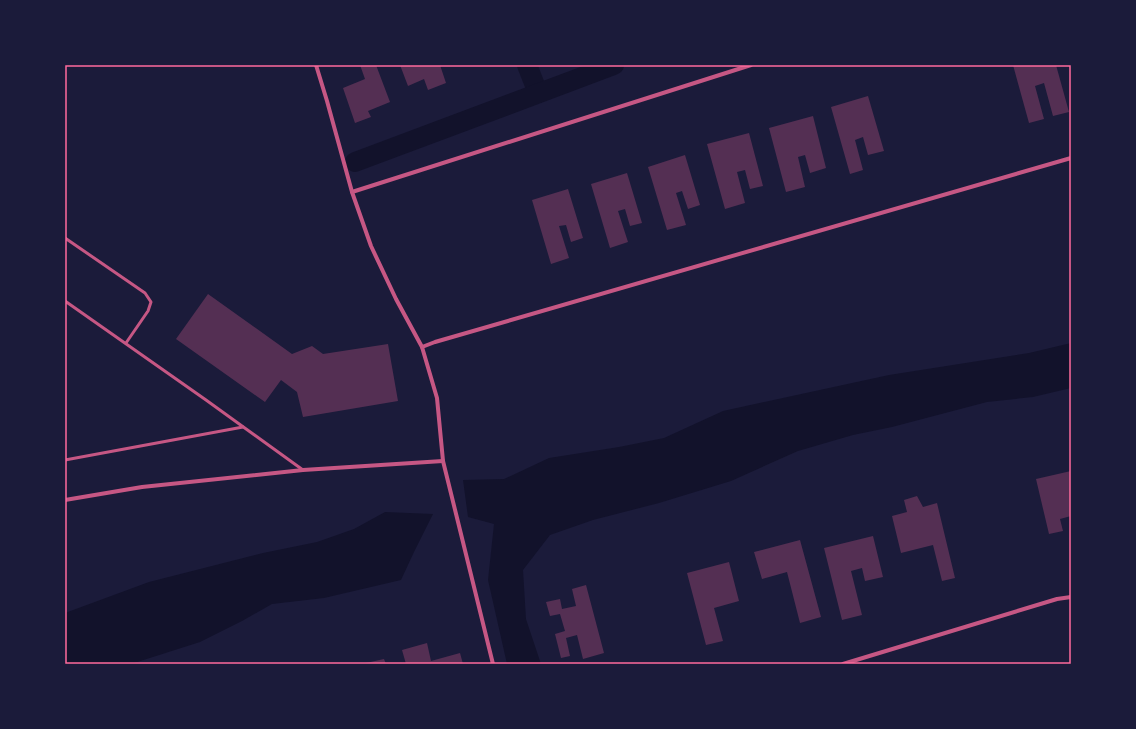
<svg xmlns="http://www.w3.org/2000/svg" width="1136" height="729" font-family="Cabin,sans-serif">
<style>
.water{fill:#12122b}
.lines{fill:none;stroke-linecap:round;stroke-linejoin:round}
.canal{stroke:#12122b;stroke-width:20}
.building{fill:#542f53}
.service{stroke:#c65784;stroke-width:3}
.minor{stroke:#c65784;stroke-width:4}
.neatline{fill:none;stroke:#ff6b9d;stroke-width:1.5}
</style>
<rect width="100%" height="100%" fill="#1b1b3a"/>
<g class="water">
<path d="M1071,343v45l-38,9 -46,5 -95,25 -39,8 -55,16 -67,30 -72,22 -66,17 -43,15 -27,35 3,49 15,45h-34l-19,-84 6,-56 -26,-7 -5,-37 41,-1 45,-21 70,-11 45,-9 59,-27 166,-36 140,-22z"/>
<path d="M385,512l48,2 -19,38 -13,28 -77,18 -52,6 -30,17 -42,21 -69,22h-66v-51l84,-31 114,-29 54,-11 37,-13z"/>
</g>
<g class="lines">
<g class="canal">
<path d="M527,65l11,28"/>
<path d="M355,162l259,-97"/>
</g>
</g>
<g class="building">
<path d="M360,65h16l14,37 -22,9 3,6 -16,6 -12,-35 22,-9z"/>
<path d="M400,65h40l6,18 -18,7 -4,-11 -16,7z"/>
<path d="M1013,65h43l13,47 -16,4 -9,-33 -9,3 9,33 -15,4z"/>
<path d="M868,96l16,55 -16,4 -5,-18 -8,3 8,30 -13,4 -19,-67z"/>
<path d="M813,116l13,52 -16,5 -5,-18 -7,2 7,30 -19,5 -17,-64z"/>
<path d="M749,133l14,53 -13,3 -5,-19 -8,2 8,31 -20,6 -18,-65z"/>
<path d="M685,155l15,50 -12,4 -6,-18 -6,2 10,32 -19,5 -19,-63z"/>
<path d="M627,173l15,50 -12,3 -5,-17 -7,2 10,31 -18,6 -19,-64z"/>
<path d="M568,189l15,49 -12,4 -5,-17 -7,1 10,32 -18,6 -19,-64z"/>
<path d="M208,294l84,60 20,-8 11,8 65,-10 10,57 -95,16 -6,-25 -16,-12 -16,22 -89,-63z"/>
<path d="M1071,471v45l-11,3 3,12 -14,3 -13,-55z"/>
<path d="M917,496l6,11 14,-4 18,75 -13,3 -9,-36 -32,8 -9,-37 15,-4 -3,-12z"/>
<path d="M873,536l10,41 -18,4 -3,-13 -11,3 11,44 -20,5 -18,-72z"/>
<path d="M800,540l21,77 -21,6 -13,-51 -25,7 -8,-27z"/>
<path d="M729,562l10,39 -25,7 9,33 -17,4 -19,-72z"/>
<path d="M586,585l18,68 -21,6 -6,-24 -11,3 4,18 -9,2 -6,-24 10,-3 -5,-17 -10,2 -4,-14 14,-3 2,10 14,-3 -4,-17z"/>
<path d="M427,643l4,18 29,-8 3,11h-57l-4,-14z"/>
<path d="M384,659l2,5h-20v-1z"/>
</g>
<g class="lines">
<g class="service">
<path d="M65,238l80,55 6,9 -3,9 -22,32"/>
<path d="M65,301l141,99 97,70"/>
<path d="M65,460l178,-33"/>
</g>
<g class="minor">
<path d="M316,65l11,36 25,91 19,54 25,53 26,48 15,51 6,63 50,203"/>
<path d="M352,192l399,-127"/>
<path d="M422,347l13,-5 636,-184"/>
<path d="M65,500l77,-13 161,-17 140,-9"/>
<path d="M843,664l214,-65 14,-2"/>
</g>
</g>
<rect width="1136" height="729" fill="none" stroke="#1b1b3a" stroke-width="132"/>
<rect x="66" y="66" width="1004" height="597" class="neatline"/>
</svg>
